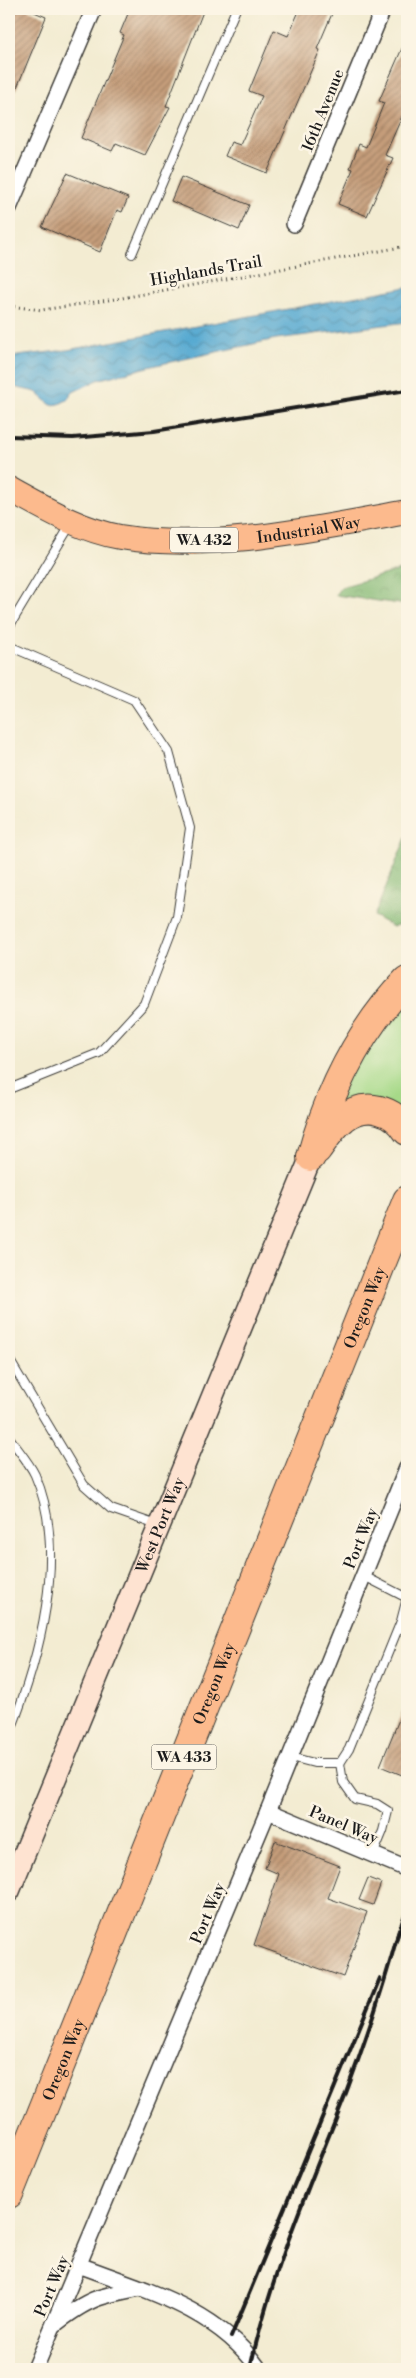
<svg xmlns="http://www.w3.org/2000/svg" width="416" height="2378" font-family="'Libre Bodoni',serif">
<style>
.green{fill:#a6d988;stroke:#617a52}
.forest{fill:url(#forest-crowns);stroke:#506a48}
.water{fill:url(#water-waves);stroke:#386276}
.building{fill:url(#building-hatch)}
.lines{fill:none;stroke-linecap:round;stroke-linejoin:round}
.lane-casing{stroke:#3c3b37;stroke-width:10}
.street-casing{stroke:#3c3b37;stroke-width:18}
.secondary-casing{stroke:#3c3b37;stroke-width:24}
.primary-casing{stroke:#3c3b37;stroke-width:26}
.highway-casing{stroke:#3c3b37;stroke-width:30}
.path{stroke:#3c3b37;stroke-width:3;stroke-dasharray:1 4;stroke-linecap:butt}
.lane{stroke:#fff;stroke-width:8}
.street{stroke:#fff;stroke-width:15}
.secondary{stroke:#fee3d1;stroke-width:21}
.primary{stroke:#fcba8d;stroke-width:24}
.highway{stroke:#fcba8d;stroke-width:28}
.rail{stroke:#1c1c1c;stroke-width:4}
.labels{text-anchor:middle;stroke-width:5;stroke-linejoin:round;paint-order:stroke}
.shield{fill:#fcf5e5;stroke:#5f5d58;stroke-width:1}
.shield-label{font-size:15px;font-weight:bold;fill:#1c1c1c}
.street-label{font-size:16px;fill:#1c1c1c;stroke:#fcf5e5}
</style>
<defs>
<pattern id="forest-crowns" width="20" height="18" patternUnits="userSpaceOnUse" patternTransform="scale(1.25)"><rect width="20" height="18" fill="#84b974"/><path d="M2 6a3 3 0 1 1 6 0M12 15a3 3 0 1 1 6 0" fill="none" stroke="#719e64"/></pattern>
<pattern id="water-waves" width="16" height="10" patternUnits="userSpaceOnUse" patternTransform="scale(1.25)"><rect width="16" height="10" fill="#55a9d1"/><path d="M0 5q4-4 8 0t8 0" fill="none" stroke="#4689a9"/></pattern>
<pattern id="building-hatch" width="6" height="6" patternUnits="userSpaceOnUse" patternTransform="scale(1.25)"><rect width="6" height="6" fill="#c59d7a"/><path d="M-1 1l2-2M0 6l6-6M5 7l2-2" fill="none" stroke="#9f7f63"/></pattern>
</defs>
<rect width="100%" height="100%" fill="#fcf5e5"/>
<filter id="ink" filterUnits="userSpaceOnUse"><feTurbulence type="fractalNoise" baseFrequency=".02" numOctaves="2"/><feDisplacementMap in="SourceGraphic" scale="10" xChannelSelector="R" yChannelSelector="G"/><feConvolveMatrix kernelMatrix="1 2 1 2 8 2 1 2 1" color-interpolation-filters="sRGB"/></filter>
<filter id="wash" filterUnits="userSpaceOnUse"><feTurbulence type="fractalNoise" baseFrequency=".0096" numOctaves="4" result="noise"/><feDisplacementMap in="SourceGraphic" scale="20" xChannelSelector="R" yChannelSelector="G"/><feGaussianBlur stdDeviation="1.12" result="paint"/><feColorMatrix in="noise" values="0 0 0 0 0 0 0 0 0 0 0 0 0 0 0 0 0 1.4 0 .05"/><feComposite in="paint" operator="in"/></filter>
<g filter="url(#wash)">
<rect width="100%" height="100%" fill="#f3ecd2"/>
<path class="green" d="M407,980v151l-4,-6 -80,-10z"/>
<g class="forest">
<path d="M407,568v37l-72,-10 6,-8z"/>
<path d="M407,835v86l-14,6 -19,-11z"/>
</g>
<path class="water" d="M407,287v35l-131,17 -115,25 -61,15 -27,13 -6,8 -8,4 -8,1 -15,-13 -27,-6v-29l58,-7z"/>
<g id="blocks">
<g class="building">
<path d="M14,9h13l19,8 -37,90v-86z"/>
<path d="M130,9h74l-38,97 4,1 -25,48 -29,-12 -4,8 -31,-13 43,-103 -4,-2z"/>
<path d="M300,9h34l-17,40 3,1 -53,123 -42,-17 6,-14 9,3 22,-49 -13,-5 25,-61 14,6z"/>
<path d="M407,37v76l-3,-1 -19,43 8,3 -26,58 -29,-12 15,-35 -3,-1 9,-24 7,3 18,-44 -5,-2z"/>
<path d="M67,173l61,25 -6,14 -5,-2 -17,42 -58,-25z"/>
<path d="M181,177l68,28 -10,25 -68,-29z"/>
<path d="M407,1700v77l-27,-11z"/>
<path d="M275,1841l65,25 -12,32 39,14 -24,65 -89,-32 25,-71 -14,-6z"/>
<path d="M368,1878l13,5 -8,22 -14,-5z"/>
</g>
</g>
</g>
<g filter="url(#ink)">
<use href="#blocks" fill-opacity="0" stroke="#3c3b37" stroke-width="1"/>
<g class="lines">
<defs>
<g id="lane">
<path d="M132,254l104,-245"/>
<path d="M9,627l62,-103"/>
<path d="M9,646l125,54 35,52 21,76 -13,89 -33,87 -45,49 -90,36"/>
<path d="M9,1359l75,126 27,24 46,16"/>
<path d="M9,1437c8,12 20,25 26,38 34,78 4,185 -26,260"/>
<path d="M291,1757l23,6h26l9,-14 52,-128 6,-23 -43,-22"/>
<path d="M340,1763l3,19 12,17 22,5 11,7 -5,20 -10,24"/>
</g>
<g id="street">
<path d="M9,208l85,-199"/>
<path d="M294,224l89,-215"/>
<path d="M268,1811l139,58"/>
<path d="M79,2265c66,25 138,44 180,104"/>
<path d="M54,2325c35,-27 44,-29 87,-37"/>
<path d="M35,2369l233,-558 139,-343"/>
</g>
<g id="secondary">
<path id="s1" d="M9,1891l302,-734"/>
</g>
<g id="primary">
<path id="s2" d="M9,489c35,19 71,41 111,48 91,15 198,-9 287,-25"/>
</g>
<g id="highway">
<path d="M317,1150c8,-11 16,-24 27,-32 22,-18 50,-8 63,13"/>
<path d="M311,1157c18,-66 48,-127 96,-177"/>
<path id="s3" d="M9,2194l398,-994"/>
</g>
</defs>
<use href="#lane" class="lane-casing"/>
<use href="#street" class="street-casing"/>
<use href="#secondary" class="secondary-casing"/>
<use href="#primary" class="primary-casing"/>
<use href="#highway" class="highway-casing"/>
<path class="path" d="M9,306l33,4 80,-12 285,-52"/>
<use href="#lane" class="lane"/>
<use href="#street" class="street"/>
<use href="#secondary" class="secondary"/>
<use href="#primary" class="primary"/>
<use href="#highway" class="highway"/>
<g class="rail">
<path d="M9,436l64,2 81,-7 253,-41"/>
<path d="M397,1937l10,-28"/>
<path d="M231,2337l149,-359"/>
<path d="M250,2369c21,-96 60,-185 96,-276 20,-53 38,-108 53,-163"/>
</g>
</g>
</g>
<g class="labels">
<g class="shield">
<rect x="170" y="527.5" width="68" height="25" rx="4"/>
<rect x="151.5" y="1744.5" width="65" height="25" rx="4"/>
</g>
<g class="shield-label">
<text x="204" y="545">WA 432</text>
<text x="184" y="1762">WA 433</text>
</g>
<g class="street-label">
<text transform="translate(322 110) rotate(-68)" y="6">16th Avenue</text>
<text transform="translate(206 270) rotate(-10)" y="6">Highlands Trail</text>
<text dy="6" stroke="none"><textPath href="#s2" startOffset="311">Industrial Way</textPath></text>
<text dy="6" stroke="none"><textPath href="#s3" startOffset="955">Oregon Way</textPath></text>
<text dy="6" stroke="none"><textPath href="#s1" startOffset="396">West Port Way</textPath></text>
<text transform="translate(360 1538) rotate(-68)" y="6">Port Way</text>
<text dy="6" stroke="none"><textPath href="#s3" startOffset="550">Oregon Way</textPath></text>
<text transform="translate(344 1824) rotate(23)" y="6">Panel Way</text>
<text transform="translate(207 1913) rotate(-67)" y="6">Port Way</text>
<text dy="6" stroke="none"><textPath href="#s3" startOffset="145">Oregon Way</textPath></text>
<text transform="translate(51 2286) rotate(-67)" y="6">Port Way</text>
</g>
</g>
<rect width="416" height="2378" fill="none" stroke="#fcf5e5" stroke-width="30"/>
</svg>
